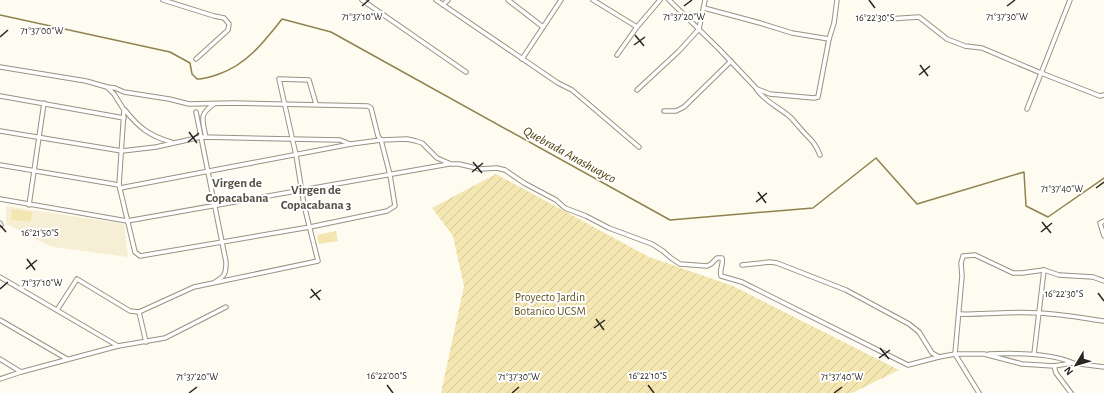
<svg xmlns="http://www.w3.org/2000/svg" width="1104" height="393" font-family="'Alegreya Sans',sans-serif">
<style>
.built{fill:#f6efd6}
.grass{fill:#f4e6b0}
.garden{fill:url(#garden-furrows)}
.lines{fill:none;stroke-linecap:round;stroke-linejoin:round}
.stream{stroke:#90824e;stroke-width:1.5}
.minor-casing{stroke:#979282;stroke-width:5.5}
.minor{stroke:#fff;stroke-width:3.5}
.ticks{fill:none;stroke:#28261f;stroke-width:1.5}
.labels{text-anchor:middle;stroke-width:4;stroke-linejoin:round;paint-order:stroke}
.park-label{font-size:12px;fill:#635620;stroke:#fff}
.water-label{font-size:13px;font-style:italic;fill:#473a00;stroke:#fff}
.neighbourhood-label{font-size:13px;font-weight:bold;fill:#545142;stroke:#fff}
.ticks-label{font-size:10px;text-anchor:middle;fill:#28261f;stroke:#fff;stroke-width:4;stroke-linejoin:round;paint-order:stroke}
</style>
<defs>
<pattern id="garden-furrows" width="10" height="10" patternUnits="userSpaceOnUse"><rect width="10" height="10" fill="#f4e6b0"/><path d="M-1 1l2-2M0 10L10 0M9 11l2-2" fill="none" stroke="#d1c597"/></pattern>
</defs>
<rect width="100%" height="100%" fill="#fefcf1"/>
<path class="built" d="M6,206l118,18 4,33 -75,-10 -8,-3 -39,-20z"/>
<g class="grass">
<path d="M12,209l20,3 -1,10 -20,-2z"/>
<path d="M336,231l2,10 -19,3 -2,-9z"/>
</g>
<path class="garden" d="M496,174l153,83 84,29 166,84 -47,23h-411l23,-107 -11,-50 -21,-28z"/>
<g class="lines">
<path class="stream" d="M0,15l170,37 20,11 2,11 5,5c8,0 14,-2 22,-5 28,-10 45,-32 63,-55l49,13 339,188 143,-12 63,-50 41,46 107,-32 2,34 22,11 56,-39"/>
<defs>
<g id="minor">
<path d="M163,0l51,16 10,2 5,6 -1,6 -32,29"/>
<path d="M362,0l104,72"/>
<path d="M436,0l122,83 14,7 67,57"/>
<path d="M508,0l35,27"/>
<path d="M593,0l44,27"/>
<path d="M669,0l50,49 38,40 13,5 44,4 4,-1 11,-58 5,-16 3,-23"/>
<path d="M443,5l5,-5"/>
<path d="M704,8l56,15 32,10 37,6"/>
<path d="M888,19l31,-2 28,22 18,7 17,2 59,25 59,23 4,-1"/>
<path d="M617,55l20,-28 23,-27"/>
<path d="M522,59l39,-59"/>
<path d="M0,67l86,14 21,6 7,7 10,16 -5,75 16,67 5,4 170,-29 77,-16 8,-5 -5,-31 -9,-35 -3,-4 -7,-28 -3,-2 -135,-3 -44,1 -20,-5 -45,-7 -9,-4 -8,-1"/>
<path d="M637,90l42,-39 20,-22 6,-29"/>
<path d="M757,90c10,13 20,16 32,26 4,3 7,8 11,12 9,11 14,12 20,27"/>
<path d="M0,96l124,22"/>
<path d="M1027,109l43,-109"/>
<path d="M125,110c14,18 25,26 46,32"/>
<path d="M664,111h12l8,-4 47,-46"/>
<path d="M196,112l30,150c0,12 -1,14 -11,20"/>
<path d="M0,131l122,20 34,-4 45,-10 139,3 10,4"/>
<path d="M206,137c-4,-17 -7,-23 8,-33"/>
<path d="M0,165l119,20"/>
<path d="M120,188l231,-44 30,-4 26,-1 9,2 6,2 15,15 14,6h8l21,5 17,-1 8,2 19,13 32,17 9,8 21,8 23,12 43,16 11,7 8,7 9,6 27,2 4,-2 6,-6h5c2,6 -3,11 -1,18l21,6 166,83 31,-8"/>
<path d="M0,199l127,22 322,-57"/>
<path d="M29,205l15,-102"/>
<path d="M1104,221l-4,2 4,13"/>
<path d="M0,223l1,2"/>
<path d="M742,265l28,-3 7,1 69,27 63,34 10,8 13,21 7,4 16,-3h29l38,10 32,2 18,-3 32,4"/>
<path d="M0,277l118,69"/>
<path d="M57,310l20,-31 53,32 9,1 55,-25 124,-26 -14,-56 -8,-50 -17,-76 30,1 7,24"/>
<path d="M139,312l7,30"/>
<path d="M959,314c27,1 53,-3 80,-1 22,1 44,5 65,8"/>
<path d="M0,320l67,39"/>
<path d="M989,354c24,-1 60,-1 82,8"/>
<path d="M1034,354l10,-84"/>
<path d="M0,359l21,13"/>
<path d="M1054,366l2,7 15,20"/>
<path d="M0,379l21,-7 97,-26 47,-8 61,-31"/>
<path d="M979,393l-24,-39 7,-78 -1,-13 2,-7 12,-1 38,18h9l22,-3 15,5 34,2 11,4"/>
</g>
</defs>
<use href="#minor" class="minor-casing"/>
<use href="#minor" class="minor"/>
</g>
<path class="ticks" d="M869,0l6,8M362,6l7,-6M684,6l8,-6M1007,6l8,-6M635,35l9,11M0,37l8,-7M634,45l11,-8M920,65l8,11M919,75l11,-9M189,132l8,11M188,142l11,-9M473,162l9,11M472,172l11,-9M1096,188l8,-6M758,192l8,11M756,202l11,-9M1042,222l9,11M0,225l6,7M1041,232l11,-9M27,259l8,11M26,269l11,-9M0,289l8,-7M311,289l9,11M1098,293l6,8M310,298l11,-8M596,319l8,11M594,328l11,-8M880,348l9,11M879,358l11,-8M387,385l6,8M648,385l6,8M189,393l8,-6M512,393l7,-6M834,393l8,-6"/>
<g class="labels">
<g class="park-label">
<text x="550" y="301">Proyecto Jardin<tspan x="550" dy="14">Botanico UCSM</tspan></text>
</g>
<g class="water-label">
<text transform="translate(570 154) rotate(29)" y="5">Quebrada Anashuayco</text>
</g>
<g class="neighbourhood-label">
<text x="237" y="187">Virgen de<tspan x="237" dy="15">Copacabana</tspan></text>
<text x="316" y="194">Virgen de<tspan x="316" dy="15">Copacabana 3</tspan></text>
</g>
</g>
<g class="ticks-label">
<text x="684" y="20">71°37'20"W</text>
<text x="1007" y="20">71°37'30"W</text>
<text x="362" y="20">71°37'10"W</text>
<text x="875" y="21">16°22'30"S</text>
<text x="42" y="34">71°37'00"W</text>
<text x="1062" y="192">71°37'40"W</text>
<text x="40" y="236">16°21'50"S</text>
<text x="42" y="286">71°37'10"W</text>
<text x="1064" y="297">16°22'30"S</text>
<text x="387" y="379">16°22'00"S</text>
<text x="648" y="379">16°22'10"S</text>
<text x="197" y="380">71°37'20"W</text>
<text x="519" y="380">71°37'30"W</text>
<text x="842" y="380">71°37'40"W</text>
</g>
<g transform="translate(1076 365) rotate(232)" stroke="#ffffff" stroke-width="3" paint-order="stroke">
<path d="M0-3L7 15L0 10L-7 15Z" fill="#28261f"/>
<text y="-6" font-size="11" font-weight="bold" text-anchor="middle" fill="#28261f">N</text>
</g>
</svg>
